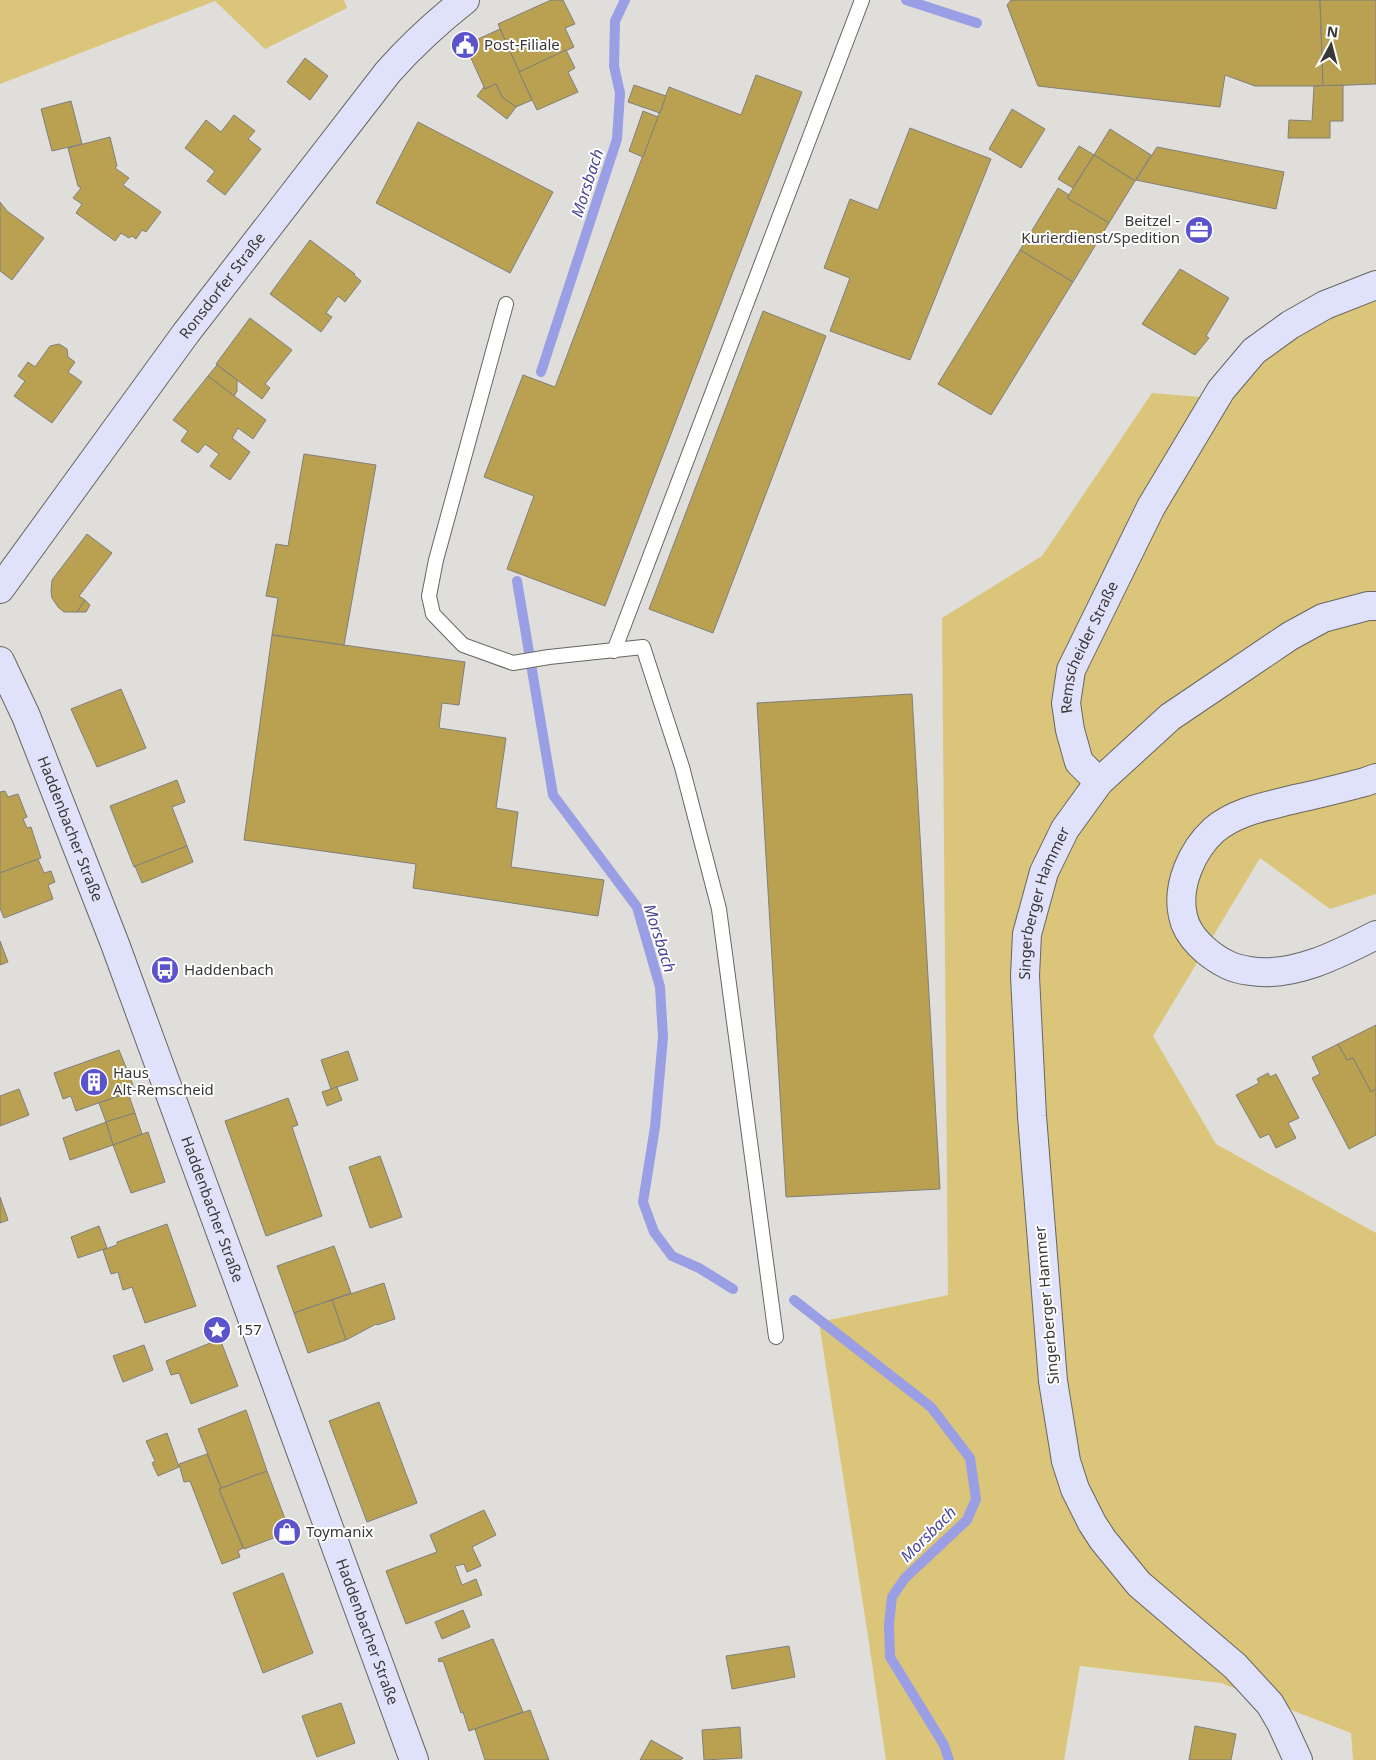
<svg xmlns="http://www.w3.org/2000/svg" width="1376" height="1760" font-family="'Noto Sans',sans-serif">
<style>
.green{fill:#dbc57b}
.lines{fill:none;stroke-linecap:round;stroke-linejoin:round}
.stream{stroke:#9a9ee5;stroke-width:10}
.building{fill:#b9a151;stroke:#807f7b}
.service-casing{stroke:#676662;stroke-width:16}
.secondary-casing{stroke:#676662;stroke-width:30}
.service{stroke:#fff;stroke-width:14}
.secondary{stroke:#e0e1fa;stroke-width:28}
.labels{text-anchor:middle;stroke-width:4;stroke-linejoin:round;paint-order:stroke}
.poi-label{font-size:15px;fill:#393837;stroke:#fff;text-anchor:start}
.street-label{font-size:15px;fill:#393837;stroke:#fff}
.water-label{font-size:16px;font-style:italic;fill:#484599;stroke:#fff}
</style>
<rect width="100%" height="100%" fill="#e0deda"/>
<g class="green">
<path d="M0,0h344l3,8 -82,41 -50,-48 -215,83z"/>
<path d="M1376,295v599l-46,15 -70,-51 -107,178 63,108 160,89v527h-23l-2,-27 -130,-50 -141,-17 -16,94h-178l-18,-124 -49,-314 129,-27 -6,-677 100,-62 110,-163 73,6 79,-73z"/>
</g>
<g class="lines">
<g class="stream">
<path d="M906,0l71,23"/>
<path d="M541,372l76,-233 3,-46 -6,-27 1,-45 10,-21"/>
<path d="M517,581l36,214 84,112 23,80 3,50 -8,90 -12,75 11,30 18,24 27,12 34,21"/>
<path d="M794,1300l137,107 39,51 6,41 -9,21 -62,58 -13,19 -3,27 1,33 54,88 5,15"/>
</g>
</g>
<g class="building">
<path d="M551,0h12l12,24 -10,4 9,19 -55,25 -21,-48z"/>
<path d="M1011,0h309l3,86h-68l-30,-11 -5,32 -182,-21 -31,-81z"/>
<path d="M1320,0h56v84l-53,2z"/>
<path d="M500,29l32,71 -16,7 -14,-10 -6,-13 -11,5 -20,-44z"/>
<path d="M566,50l9,18 -7,4 10,20 -41,18 -18,-38z"/>
<path d="M305,58l23,18 -18,24 -23,-18z"/>
<path d="M756,75l46,17 -197,514 -98,-37 27,-73 -50,-19 39,-102 32,12 114,-300 72,28z"/>
<path d="M496,84l6,13 14,10 -9,12 -30,-23 7,-9 1,2z"/>
<path d="M634,85l32,11 -6,17 -32,-11z"/>
<path d="M1343,85v36h-13v17h-42l1,-18 23,1 2,-35z"/>
<path d="M71,101l11,43 -30,7 -11,-42z"/>
<path d="M1012,109l33,20 -24,39 -32,-19z"/>
<path d="M643,111l15,6 -15,40 -14,-6z"/>
<path d="M234,115l21,16 -7,8 13,10 -36,46 -18,-14 8,-10 -30,-23 21,-28 15,12z"/>
<path d="M418,122l135,70 -43,81 -134,-70z"/>
<path d="M910,128l81,31 -81,201 -80,-29 20,-53 -26,-10 26,-69 28,11z"/>
<path d="M1110,129l41,26 -16,26 -41,-26z"/>
<path d="M110,137l7,29 -2,2 14,10 -6,7 38,27 -15,20 -4,-2 -6,9 -4,-3 -3,2 -8,-5 -6,8 -39,-28 6,-9 -9,-6 8,-10 -3,-2 -10,-38z"/>
<path d="M1079,146l15,9 -21,33 -15,-9z"/>
<path d="M1157,147l127,25 -8,37 -140,-29z"/>
<path d="M1094,155l41,26 -26,42 -42,-25z"/>
<path d="M1058,188l11,7 -2,3 42,25 -36,59 -53,-32z"/>
<path d="M0,202l7,9 37,27 -32,42 -12,-9z"/>
<path d="M310,240l45,34 -1,1 7,6 -16,21 -7,-6 -12,17 6,4 -11,15 -51,-38z"/>
<path d="M1020,250l53,32 -82,133 -53,-31z"/>
<path d="M1180,269l49,29 -23,38 3,2 -14,17 -53,-31z"/>
<path d="M763,311l63,25 -113,297 -64,-24z"/>
<path d="M250,318l42,32 -27,34 5,4 -8,11 -46,-35z"/>
<path d="M59,344l8,5 1,8 7,5 -7,10 14,10 -30,41 -38,-27 11,-15 -7,-5 10,-14 7,5 15,-21z"/>
<path d="M217,365l20,15v11l-3,5 -26,-20z"/>
<path d="M208,376l58,44 -13,19 -15,-11 -6,10 18,14 -20,28 -20,-14 9,-12 -14,-10 -7,9 -17,-12 7,-10 -15,-11z"/>
<path d="M304,454l72,11 -32,180 -72,-10 6,-37 -12,-2 10,-52 12,2z"/>
<path d="M87,534l25,19 -33,43 6,4 -8,12h-13l-6,-5 -6,-9 -1,-7 1,-11z"/>
<path d="M85,600l5,5 -4,7h-9z"/>
<path d="M272,635l193,27 -6,43 -17,-2 -3,25 67,10 -10,70 22,4 -7,55 93,13 -6,36 -185,-28 3,-24 -172,-24z"/>
<path d="M121,689l25,59 -49,19 -26,-58z"/>
<path d="M912,694l28,495 -154,8 -29,-494z"/>
<path d="M177,780l8,22 -13,5 15,39 -53,21 -24,-61z"/>
<path d="M5,791l3,6 10,-3 9,23 -4,2 4,9 4,-1 10,31 -41,15v-81z"/>
<path d="M187,846l6,16 -51,21 -7,-17z"/>
<path d="M38,859l6,14 7,-2 4,11 -7,3 5,14 -49,19 -4,-10v-35z"/>
<path d="M0,941l8,21 -8,3z"/>
<path d="M1376,1025v64l-5,3 -18,-34 -6,2 -9,-16z"/>
<path d="M1338,1044l9,16 6,-2 18,34 5,-3v46l-27,14 -37,-71 8,-4 -8,-17z"/>
<path d="M119,1050l16,40 -59,21 -5,-15 -8,3 -9,-26z"/>
<path d="M348,1051l10,29 -27,9 -10,-29z"/>
<path d="M1268,1073l2,4 6,-3 23,44 -11,5 8,15 -20,10 -7,-14 -9,4 -24,-43 23,-12 -2,-4z"/>
<path d="M337,1087l5,13 -15,6 -5,-14z"/>
<path d="M19,1089l10,26 -29,11v-30z"/>
<path d="M128,1093l7,20 -29,9 -7,-19z"/>
<path d="M288,1098l10,27 -6,2 30,89 -56,20 -41,-115z"/>
<path d="M135,1113l7,21 -29,11 -7,-23z"/>
<path d="M106,1122l7,23 -43,15 -7,-22z"/>
<path d="M148,1132l17,50 -34,11 -18,-48z"/>
<path d="M380,1156l22,61 -32,11 -21,-61z"/>
<path d="M0,1197l8,23 -8,3z"/>
<path d="M167,1224l29,82 -51,17 -13,-36 -9,3 -5,-18 -7,2 -8,-24 14,-5v-3z"/>
<path d="M99,1226l8,22 -29,10 -7,-21z"/>
<path d="M334,1246l17,47 -57,20 -17,-47z"/>
<path d="M384,1283l11,36 -18,6 -1,-1 -30,16 -14,-40z"/>
<path d="M332,1300l14,40 -38,13 -14,-40z"/>
<path d="M220,1339l18,47 -47,18 -12,-31 -8,2 -5,-14z"/>
<path d="M144,1345l9,25 -30,12 -10,-26z"/>
<path d="M379,1402l38,101 -50,19 -38,-101z"/>
<path d="M246,1410l21,61 -46,17 -23,-59z"/>
<path d="M167,1433l12,34 -21,9 -6,-13 3,-2 -9,-20z"/>
<path d="M207,1454l14,34 -2,1 24,59 -5,3 2,6 -18,7 -32,-83 -6,1 -5,-18z"/>
<path d="M267,1471l23,61 -46,17 -25,-60z"/>
<path d="M484,1510l12,25 -24,12 9,19 -14,6 -3,-8 -9,2 7,19 14,-6 6,16 -76,29 -20,-53 51,-19 -7,-17z"/>
<path d="M283,1573l30,80 -50,20 -30,-80z"/>
<path d="M463,1610l7,17 -28,12 -7,-17z"/>
<path d="M493,1639l30,73 -54,19 -6,-19 -2,1 -18,-52 -4,1 -1,-3z"/>
<path d="M789,1646l6,31 -63,12 -6,-33z"/>
<path d="M341,1703l14,40 -38,14 -15,-41z"/>
<path d="M530,1710l19,50h-64l-10,-31z"/>
<path d="M1195,1726l41,8 -5,26h-42z"/>
<path d="M740,1727l2,31 -38,2 -2,-30z"/>
<path d="M651,1740l32,18 -2,2h-41z"/>
</g>
<g class="lines">
<defs>
<g id="service">
<path d="M506,304l-70,256 -7,36 4,18 30,31 50,18 36,-6 94,-10 39,120 37,142 57,428"/>
<path d="M614,651l248,-651"/>
</g>
<g id="secondary">
<path id="s1" d="M0,589l186,-256 202,-261c24,-27 49,-50 77,-72"/>
<path id="s2" d="M0,661l26,55 89,228 299,816"/>
<path d="M1376,778l-11,4c-23,6 -46,12 -70,17 -27,7 -59,12 -81,31 -22,20 -38,56 -31,86 4,21 26,40 45,49 6,3 15,5 22,6 43,7 89,-17 126,-36"/>
<path id="s3" d="M1099,782l-20,-20 -9,-32 -4,-27 5,-33 80,-163 70,-117 33,-39 36,-26 35,-20 51,-20"/>
<path id="s4" d="M1298,1760l-17,-37 -11,-19 -35,-38 -96,-82 -36,-44 -11,-17 -17,-34 -9,-28 -13,-80 -21,-265 -7,-140 2,-42 17,-62 21,-43 34,-47 71,-65 120,-81 33,-18 45,-12h8"/>
</g>
</defs>
<use href="#service" class="service-casing"/>
<use href="#secondary" class="secondary-casing"/>
<use href="#service" class="service"/>
<use href="#secondary" class="secondary"/>
</g>
<defs>
<symbol id="civic-disc" viewBox="-11 -11 22 22"><circle r="9.5" fill="#5b53cb" stroke="#fff"/><path d="M-.6-6.5H3V-4.5H.6V-3L4-1V1h2V6H-6V1h2V-1L-.6-3ZM-1.2 2.5V6h2.4V2.5Z" fill="#fff"/></symbol>
<symbol id="office-disc" viewBox="-11 -11 22 22"><circle r="9.5" fill="#5b53cb" stroke="#fff"/><path d="M-6-3h4V-5.5h4V-3h4V5H-6ZM-1-4.5V-3h2v-1.5ZM-6 0V1H6V0Z" fill="#fff"/></symbol>
<symbol id="bus-disc" viewBox="-11 -11 22 22"><circle r="9.5" fill="#5b53cb" stroke="#fff"/><path d="M-5-6H5V4H4V6H2V4H-2V6H-4V4H-5ZM-3.5-4V0h7V-4ZM-3.5 1.2v1.5H-2V1.2ZM2 1.2v1.5H3.5V1.2Z" fill="#fff"/></symbol>
<symbol id="building-disc" viewBox="-11 -11 22 22"><circle r="9.5" fill="#5b53cb" stroke="#fff"/><path d="M-4-6H4V6H1V3H-1V6H-4ZM-2.5-4.3h1.7v1.8h-1.7ZM.8-4.3h1.7v1.8H.8ZM-2.5-1h1.7V.8h-1.7ZM.8-1h1.7V.8H.8Z" fill="#fff"/></symbol>
<symbol id="sight-disc" viewBox="-11 -11 22 22"><circle r="9.5" fill="#5b53cb" stroke="#fff"/><path d="M0-6L1.8-2.2L6-1.7L2.9 1.2L3.7 5.4L0 3.3L-3.7 5.4L-2.9 1.2L-6-1.7L-1.8-2.2Z" fill="#fff"/></symbol>
<symbol id="shop-disc" viewBox="-11 -11 22 22"><circle r="9.5" fill="#5b53cb" stroke="#fff"/><path d="M-5-2.5h2.3a2.7 3.5 0 0 1 5.4 0H5L5.5 6h-11ZM-1.5-2.5h3a1.5 2.3 0 0 0-3 0Z" fill="#fff"/></symbol>
</defs>
<g fill-rule="evenodd">
<use href="#civic-disc" x="449" y="29" width="32" height="32"/>
<use href="#office-disc" x="1183" y="214" width="32" height="32"/>
<use href="#bus-disc" x="149" y="954" width="32" height="32"/>
<use href="#building-disc" x="78" y="1066" width="32" height="32"/>
<use href="#sight-disc" x="201" y="1314" width="32" height="32"/>
<use href="#shop-disc" x="271" y="1516" width="32" height="32"/>
</g>
<g class="labels">
<g class="poi-label">
<text x="484" y="50">Post-Filiale</text>
<text x="1180" y="226" text-anchor="end">Beitzel -<tspan x="1180" dy="17">Kurierdienst/Spedition</tspan></text>
<text x="184" y="975">Haddenbach</text>
<text x="113" y="1078">Haus<tspan x="113" dy="17">Alt-Remscheid</tspan></text>
<text x="236" y="1335">157</text>
<text x="306" y="1537">Toymanix</text>
</g>
<g class="street-label">
<text dy="5" stroke="none"><textPath href="#s1" startOffset="376">Ronsdorfer Straße</textPath></text>
<text dy="5" stroke="none"><textPath href="#s3" startOffset="149">Remscheider Straße</textPath></text>
<text dy="5" stroke="none"><textPath href="#s2" startOffset="182">Haddenbacher Straße</textPath></text>
<text dy="5" stroke="none"><textPath href="#s4" startOffset="948">Singerberger Hammer</textPath></text>
<text dy="5" stroke="none"><textPath href="#s2" startOffset="588">Haddenbacher Straße</textPath></text>
<text transform="translate(1047 1305) rotate(-95)" y="5">Singerberger Hammer</text>
<text dy="5" stroke="none"><textPath href="#s2" startOffset="1038">Haddenbacher Straße</textPath></text>
</g>
<g class="water-label">
<text transform="translate(587 183) rotate(-72)" y="6">Morsbach</text>
<text transform="translate(660 938) rotate(72)" y="6">Morsbach</text>
<text transform="translate(928 1534) rotate(-45)" y="6">Morsbach</text>
</g>
</g>
<g transform="translate(1331 45) rotate(7)" stroke="#ffffff" stroke-width="4" paint-order="stroke">
<path d="M0-4L9 19L0 12L-9 19Z" fill="#393837"/>
<text y="-8" font-size="14" font-weight="bold" text-anchor="middle" fill="#393837">N</text>
</g>
</svg>
